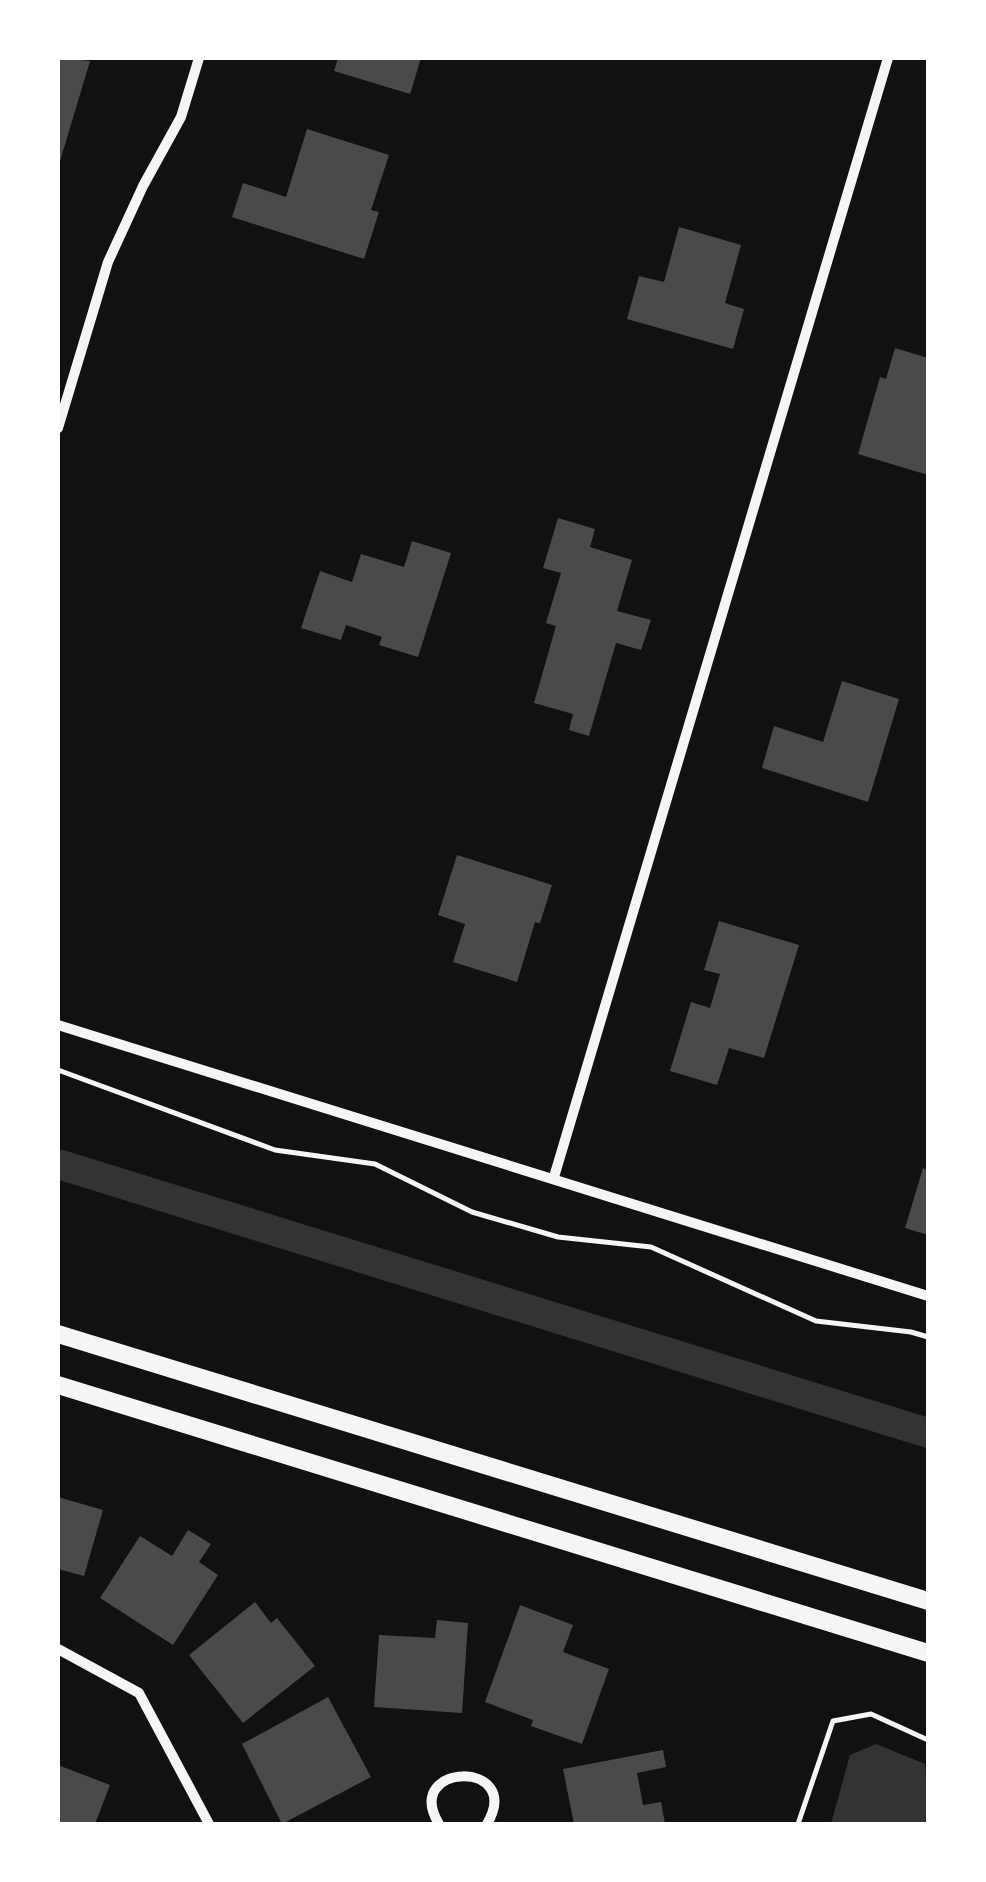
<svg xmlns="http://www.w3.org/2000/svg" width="986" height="1882" font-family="'Roboto Condensed',sans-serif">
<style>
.water{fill:#333}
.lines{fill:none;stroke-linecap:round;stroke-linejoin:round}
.canal{stroke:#333;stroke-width:30}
.building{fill:#4a4a4a}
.path{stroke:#f5f5f5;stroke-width:5}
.minor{stroke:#f5f5f5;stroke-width:10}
.secondary{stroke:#f5f5f5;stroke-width:18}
</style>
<rect width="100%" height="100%" fill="#111"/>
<path class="water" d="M876,1744l49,20 3,43 -3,17h-94l19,-69z"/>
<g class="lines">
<path class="canal" d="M58,1164l870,269"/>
</g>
<g class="building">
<path d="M58,58l32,3 -32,107z"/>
<path d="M338,58h83l-11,36 -76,-23z"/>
<path d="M307,129l82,26 -18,55 8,2 -15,47 -132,-42 11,-34 43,14z"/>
<path d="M679,227l62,18 -16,58 19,6 -11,40 -106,-30 12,-43 25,6z"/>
<path d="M895,348l33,10v117l-70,-21 22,-77 6,2z"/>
<path d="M558,518l37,11 -5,18 42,13 -15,51 34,9 -10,30 -25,-7 -27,93 -20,-6 4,-16 -39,-11 22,-77 -10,-3 15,-50 -18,-5z"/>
<path d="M412,541l39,12 -33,104 -39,-12 3,-8 -36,-12 -5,15 -40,-12 19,-57 32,11 9,-28 43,13z"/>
<path d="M842,681l57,18 -31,103 -106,-34 12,-42 49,16z"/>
<path d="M457,855l95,30 -12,38 -5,-1 -18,60 -64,-20 12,-38 -27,-9z"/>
<path d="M719,921l80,24 -35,113 -35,-10 -12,37 -47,-14 21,-69 19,6 10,-34 -16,-4z"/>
<path d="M923,1168l5,2v65l-23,-7z"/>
<path d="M58,1497l45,13 -19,66 -26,-7z"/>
<path d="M188,1530l23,14 -12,18 19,13 -45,70 -73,-47 40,-62 32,20z"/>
<path d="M255,1602l16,21 6,-5 38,48 -72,57 -54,-68z"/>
<path d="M520,1605l53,20 -10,27 46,17 -27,75 -51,-18 2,-6 -48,-18z"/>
<path d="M437,1620l31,3 -6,90 -88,-6 5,-72 56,3z"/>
<path d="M328,1697l43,80 -89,47 -40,-80z"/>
<path d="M663,1750l3,17 -29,6 6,32 18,-3 4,22h-91l-11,-55z"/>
<path d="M58,1765l52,20 -15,39h-37z"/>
</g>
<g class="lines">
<g class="path">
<path d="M58,1070l217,80 100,14 97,48 86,25 93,10 165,74 95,11 17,5"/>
<path d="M798,1824l35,-103 38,-7 57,26"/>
</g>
<g class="minor">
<path d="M58,428l50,-166 35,-76 38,-69 18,-59"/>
<path d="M58,1025l870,271"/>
<path d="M554,1177l334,-1119"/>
<path d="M58,1649l81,44 70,131"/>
<path d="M439,1824c-38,-62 86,-65 48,0"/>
</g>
<g class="secondary">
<path d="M58,1334l870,267"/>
<path d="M58,1385l870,268"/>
</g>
</g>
<rect width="986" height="1882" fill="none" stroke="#ffffff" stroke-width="120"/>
</svg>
